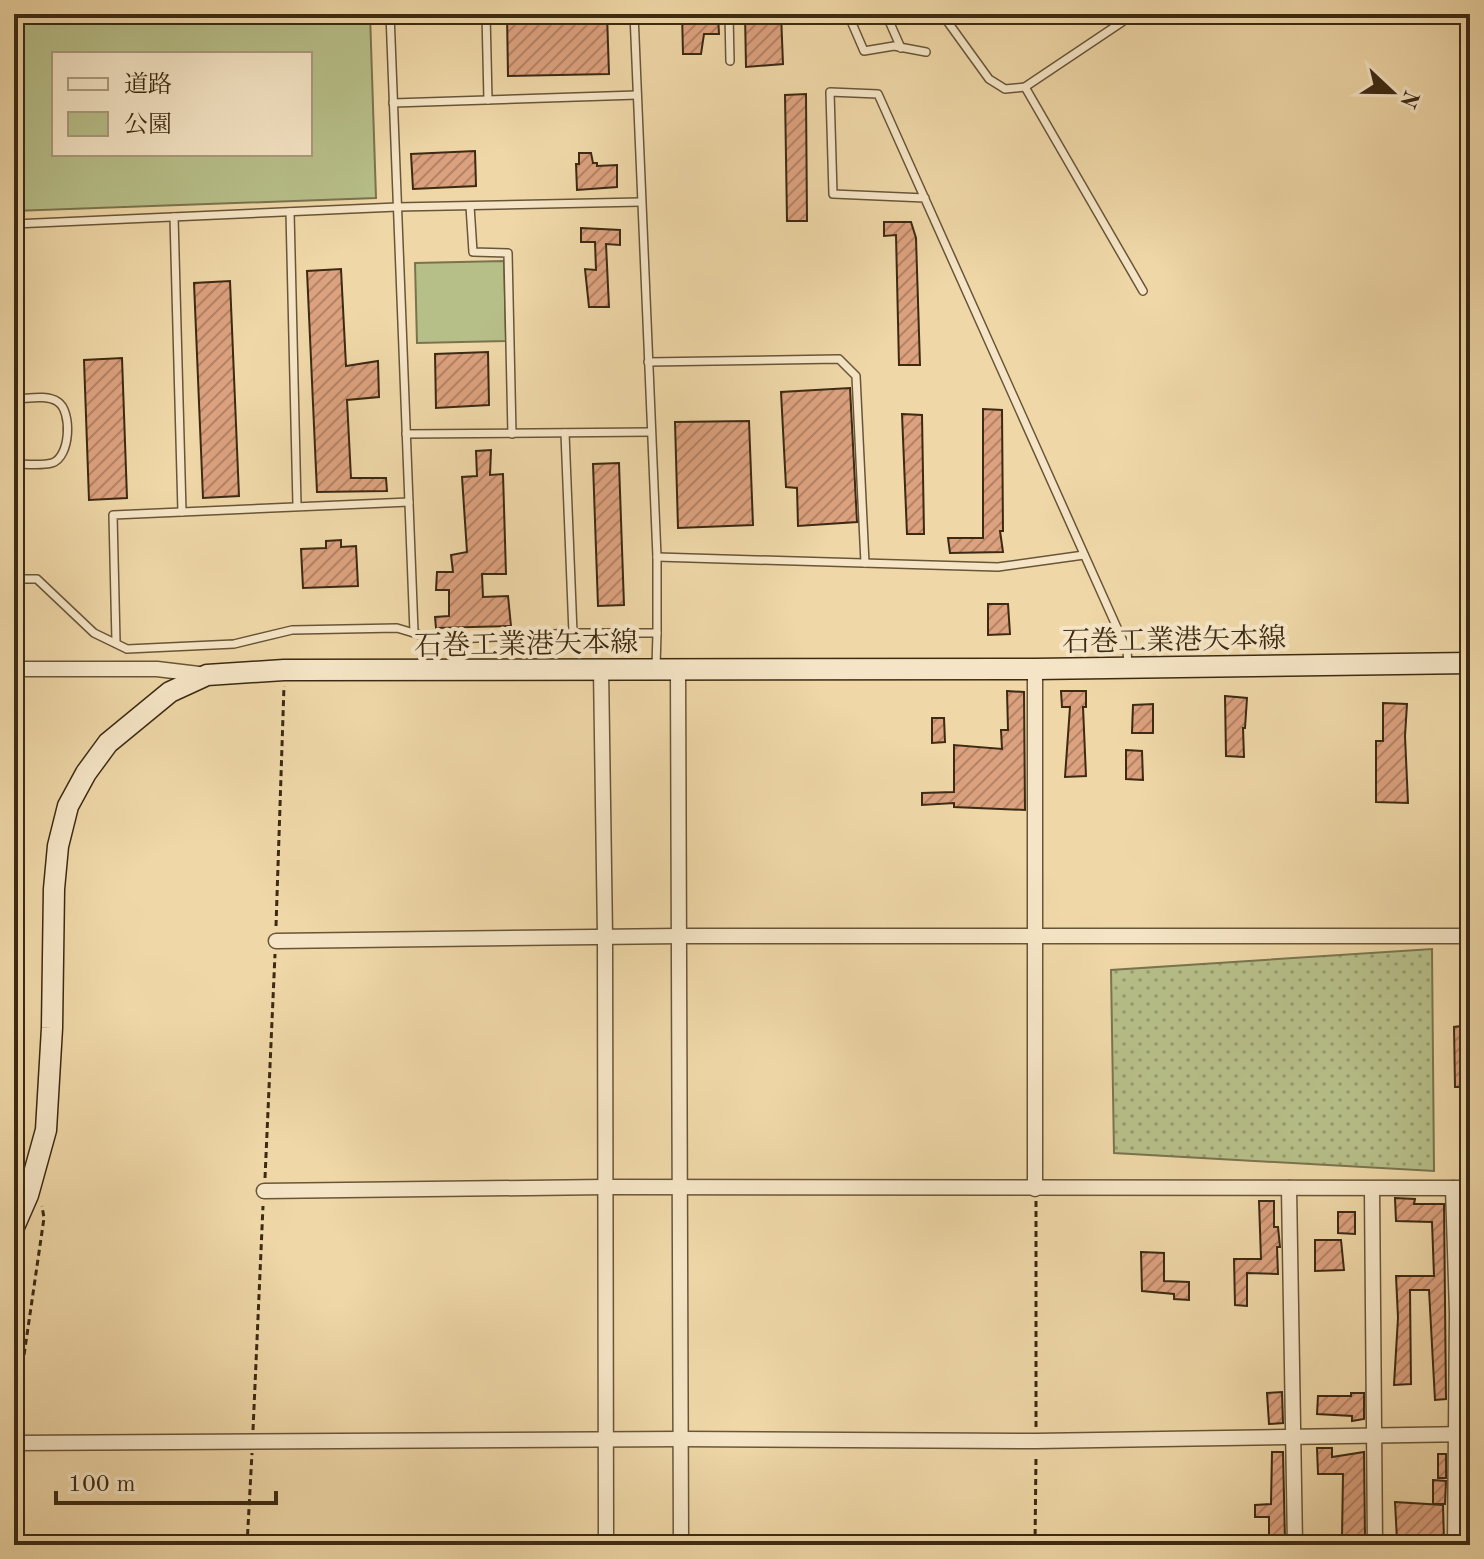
<svg xmlns="http://www.w3.org/2000/svg" width="1484" height="1559" font-family="'Old Standard TT','Noto Serif JP',serif">
<style>
.grass{fill:url(#grass-dots);stroke:#7a744e;stroke-width:2}
.green{fill:#b7bf89;stroke:#7a744e;stroke-width:2;fill-rule:evenodd}
.building{fill:url(#building-hatch);stroke:#3c2a13;stroke-width:2}
.lines{fill:none;stroke-linecap:round;stroke-linejoin:round}
.lane-casing{stroke:#695538;stroke-width:10}
.street-casing{stroke:#695538;stroke-width:17}
.secondary-casing{stroke:#3c2a13;stroke-width:23}
.path{stroke:#3c2a13;stroke-width:3;stroke-dasharray:6 4;stroke-linecap:butt}
.lane{stroke:#f5e5c6;stroke-width:7}
.street{stroke:#f5e5c6;stroke-width:14}
.secondary{stroke:#f5e5c6;stroke-width:20}
.labels{text-anchor:middle;stroke-width:8;stroke-linejoin:round;paint-order:stroke}
.street-label{font-size:28px;fill:#3c2a13;stroke:#f5e5c6}
</style>
<defs>
<pattern id="grass-dots" width="8" height="8" patternUnits="userSpaceOnUse" patternTransform="scale(2)"><rect width="8" height="8" fill="#b7bf89"/><path d="M2 2h.1M6 6h.1" fill="none" stroke="#969b6f" stroke-width="1.8" stroke-linecap="round"/></pattern>
<pattern id="building-hatch" width="6" height="6" patternUnits="userSpaceOnUse" patternTransform="scale(2)"><rect width="6" height="6" fill="#dca17e"/><path d="M-1 1l2-2M0 6l6-6M5 7l2-2" fill="none" stroke="#b48366"/></pattern>
</defs>
<rect width="100%" height="100%" fill="#efd7a7"/>
<filter id="stains"><feTurbulence type="fractalNoise" baseFrequency=".0025" numOctaves="4"/><feColorMatrix values="0 0 0 0 .2 0 0 0 0 .09 0 0 0 0 .02 0 0 0 .5 -.17"/></filter>
<radialGradient id="worn" r=".72"><stop offset=".6" stop-color="#630" stop-opacity="0"/><stop offset="1" stop-color="#630" stop-opacity=".3"/></radialGradient>
<path class="grass" d="M1432,949l2,222 -320,-18 -3,-183z"/>
<g class="green">
<path d="M14,14h356l6,184 -362,13zM54,54h256v100h-256z"/>
<path d="M504,261l2,80 -89,2 -2,-80z"/>
</g>
<g class="building">
<path d="M507,14h100l2,60 -101,2z"/>
<path d="M682,14l36,1 1,19h-15l-3,20h-18z"/>
<path d="M745,14h36l2,50 -37,3z"/>
<path d="M806,94l1,127h-20l-2,-126z"/>
<path d="M475,151l1,35 -63,3 -2,-35z"/>
<path d="M579,153h12l2,10h4v3l20,-1v22l-40,3 -1,-26h3z"/>
<path d="M884,222h27l5,16 4,127h-21l-3,-130 -12,1z"/>
<path d="M581,228l39,2v15l-14,-1 3,63h-20l-4,-38 11,1 -1,-28h-14z"/>
<path d="M341,269l5,97 32,-5 1,36 -32,3 4,78h35l1,13 -70,1 -10,-221z"/>
<path d="M230,281l9,215 -36,2 -9,-215z"/>
<path d="M488,352l1,53 -53,3 -1,-54z"/>
<path d="M122,358l5,140 -38,2 -5,-140z"/>
<path d="M850,388l7,134 -59,4 -1,-38 -11,-1 -5,-95z"/>
<path d="M983,409l19,1 1,121h-3l3,21 -53,1 -2,-15h35z"/>
<path d="M902,414l20,1 2,119h-17z"/>
<path d="M749,421l4,104 -75,3 -3,-106z"/>
<path d="M491,450l-1,25 13,-1 3,100h-24l1,23 25,-1 3,30 -75,2 -1,-11 14,-1v-26h-13l1,-18h16l-2,-17 16,-3 -5,-75 15,-1 -1,-25z"/>
<path d="M619,463l5,142 -26,1 -5,-142z"/>
<path d="M341,540v7l15,-1 2,40 -55,2 -2,-39 25,-1v-7z"/>
<path d="M988,604h20l2,30 -22,1z"/>
<path d="M1007,691l17,1 1,118 -71,-3v-4l-32,2v-12l32,-1v-47l48,4 -1,-19h7z"/>
<path d="M1061,691h25v16h-3l3,69 -21,1 5,-70h-8z"/>
<path d="M1225,696l22,2 -2,30h-2l1,29 -18,-1z"/>
<path d="M1383,703l24,1 -2,32 3,67 -32,-1v-61h7z"/>
<path d="M1153,704v29h-21l1,-28z"/>
<path d="M932,718h12l1,24 -13,1z"/>
<path d="M1126,750l16,1 1,29 -17,-1z"/>
<path d="M1470,1025v62h-15l-1,-60z"/>
<path d="M1395,1198l20,1 -1,5h30l2,195 -11,1 -6,-110h-19l1,94 -17,1 4,-67 -2,-42h38l-2,-54 -36,-1z"/>
<path d="M1259,1201h15v26h4l2,20h-3l1,27 -31,-1v33l-12,-1 -1,-46h27z"/>
<path d="M1338,1212h17v22l-17,-1z"/>
<path d="M1315,1240h26l3,30 -29,1z"/>
<path d="M1141,1252l23,1v28l25,1v18l-15,-1v-5l-32,-3z"/>
<path d="M1282,1392l1,31 -14,1 -2,-31z"/>
<path d="M1351,1393h13v26l-12,2v-5l-35,-2 1,-18h33z"/>
<path d="M1317,1448h15v9l32,-5 1,86h-23l1,-64h-25z"/>
<path d="M1272,1452h11l2,89h-16v-24h-14v-12l16,-1z"/>
<rect x="1438" y="1454" width="8" height="24"/>
<path d="M1433,1480l13,1 -1,23h-12z"/>
<path d="M1395,1502l48,3 1,36 -47,-1z"/>
</g>
<g class="lines">
<defs>
<g id="lane">
<path d="M390,14l24,618"/>
<path d="M486,14l2,86"/>
<path d="M729,14l1,47"/>
<path d="M848,14l16,37 30,-5 32,6"/>
<path d="M886,14l15,34"/>
<path d="M942,14l47,65 16,10 20,-2 97,-65 5,-8"/>
<path d="M1025,87l118,204"/>
<path d="M393,103l244,-8"/>
<path d="M925,198l-92,-4 -3,-102 48,2 249,556 1,15"/>
<path d="M470,206l3,46 35,1 4,181"/>
<path d="M290,212l7,293"/>
<path d="M174,217l8,295"/>
<path d="M14,224l383,-17 244,-5"/>
<path d="M648,362l191,-3 17,17 9,187"/>
<path d="M14,399c13,0 33,-5 44,3 14,9 13,55 -6,61 -10,3 -27,1 -38,1"/>
<path d="M565,433l8,200"/>
<path d="M406,434l245,-2"/>
<path d="M657,557l341,10 86,-12"/>
<path d="M14,579h23l57,54 33,16 107,-5 58,-14 105,-2 40,12 136,-7h84v-76l-23,-543"/>
<path d="M116,642l-3,-127 296,-13"/>
<path d="M656,667l1,-34"/>
</g>
<g id="street">
<path d="M14,669h143l50,6"/>
<path d="M601,669l4,267 1,609"/>
<path d="M678,669l3,876"/>
<path d="M1035,669v520"/>
<path d="M276,941l403,-5h791"/>
<path d="M1289,1188l6,357"/>
<path d="M1453,1188l4,125 -2,232"/>
<path d="M1372,1189l3,356"/>
<path d="M264,1191l342,-4 864,1"/>
<path d="M14,1443l668,-4 354,2 434,-7"/>
</g>
<path id="secondary" d="M14,1227l14,-32 18,-65 6,-102 2,-139 4,-43 10,-40 18,-33 22,-30 62,-51 37,-17 77,-5 751,-1 435,-6"/>
</defs>
<use href="#lane" class="lane-casing"/>
<use href="#street" class="street-casing"/>
<use href="#secondary" class="secondary-casing"/>
<g class="path">
<path d="M276,926l8,-240"/>
<path d="M265,1178l10,-224"/>
<path d="M1036,1201v228"/>
<path d="M14,1424l30,-206 -2,-12"/>
<path d="M253,1430l10,-224"/>
<path d="M247,1545l5,-92"/>
<path d="M1035,1545l1,-88"/>
</g>
<use href="#lane" class="lane"/>
<use href="#street" class="street"/>
<use href="#secondary" class="secondary"/>
</g>
<g class="labels">
<g class="street-label">
<text transform="translate(1174 639) rotate(-1)" y="10">石巻工業港矢本線</text>
<text transform="translate(526 643) rotate(-1)" y="10">石巻工業港矢本線</text>
</g>
</g>
<rect width="1484" height="1559" fill="none" stroke="#efd7a7" stroke-width="48"/>
<rect x="16" y="16" width="1452" height="1527" fill="none" stroke="#3c2a13" stroke-width="4"/>
<rect x="24" y="24" width="1436" height="1511" fill="none" stroke="#3c2a13" stroke-width="2"/>
<rect x="52" y="52" width="260" height="104" fill="#f5e5c6" stroke="#ab9a7e" stroke-width="2"/>
<rect x="68" y="78" width="40" height="12" fill="#f5e5c6" stroke="#ab9a7e" stroke-width="2"/>
<text x="124" y="92" font-size="24" fill="#3c2a13">道路</text>
<rect x="68" y="112" width="40" height="24" fill="#b7bf89" stroke="#ab9a7e" stroke-width="2"/>
<text x="124" y="132" font-size="24" fill="#3c2a13">公園</text>
<g transform="translate(1392 92) rotate(112)" stroke="#f5e5c6" stroke-width="6" paint-order="stroke">
<path d="M0-6L14 30L0 20L-14 30Z" fill="#3c2a13"/>
<text y="-12" font-size="22" font-weight="bold" text-anchor="middle" fill="#3c2a13">N</text>
</g>
<path d="M56 1491v12h220v-12" fill="none" stroke="#3c2a13" stroke-width="4"/>
<text x="68" y="1491" font-size="24" fill="#3c2a13" stroke="#f5e5c6" stroke-width="6" paint-order="stroke">100 m</text>
<rect width="100%" height="100%" filter="url(#stains)"/>
<rect width="100%" height="100%" fill="url(#worn)"/>
</svg>
